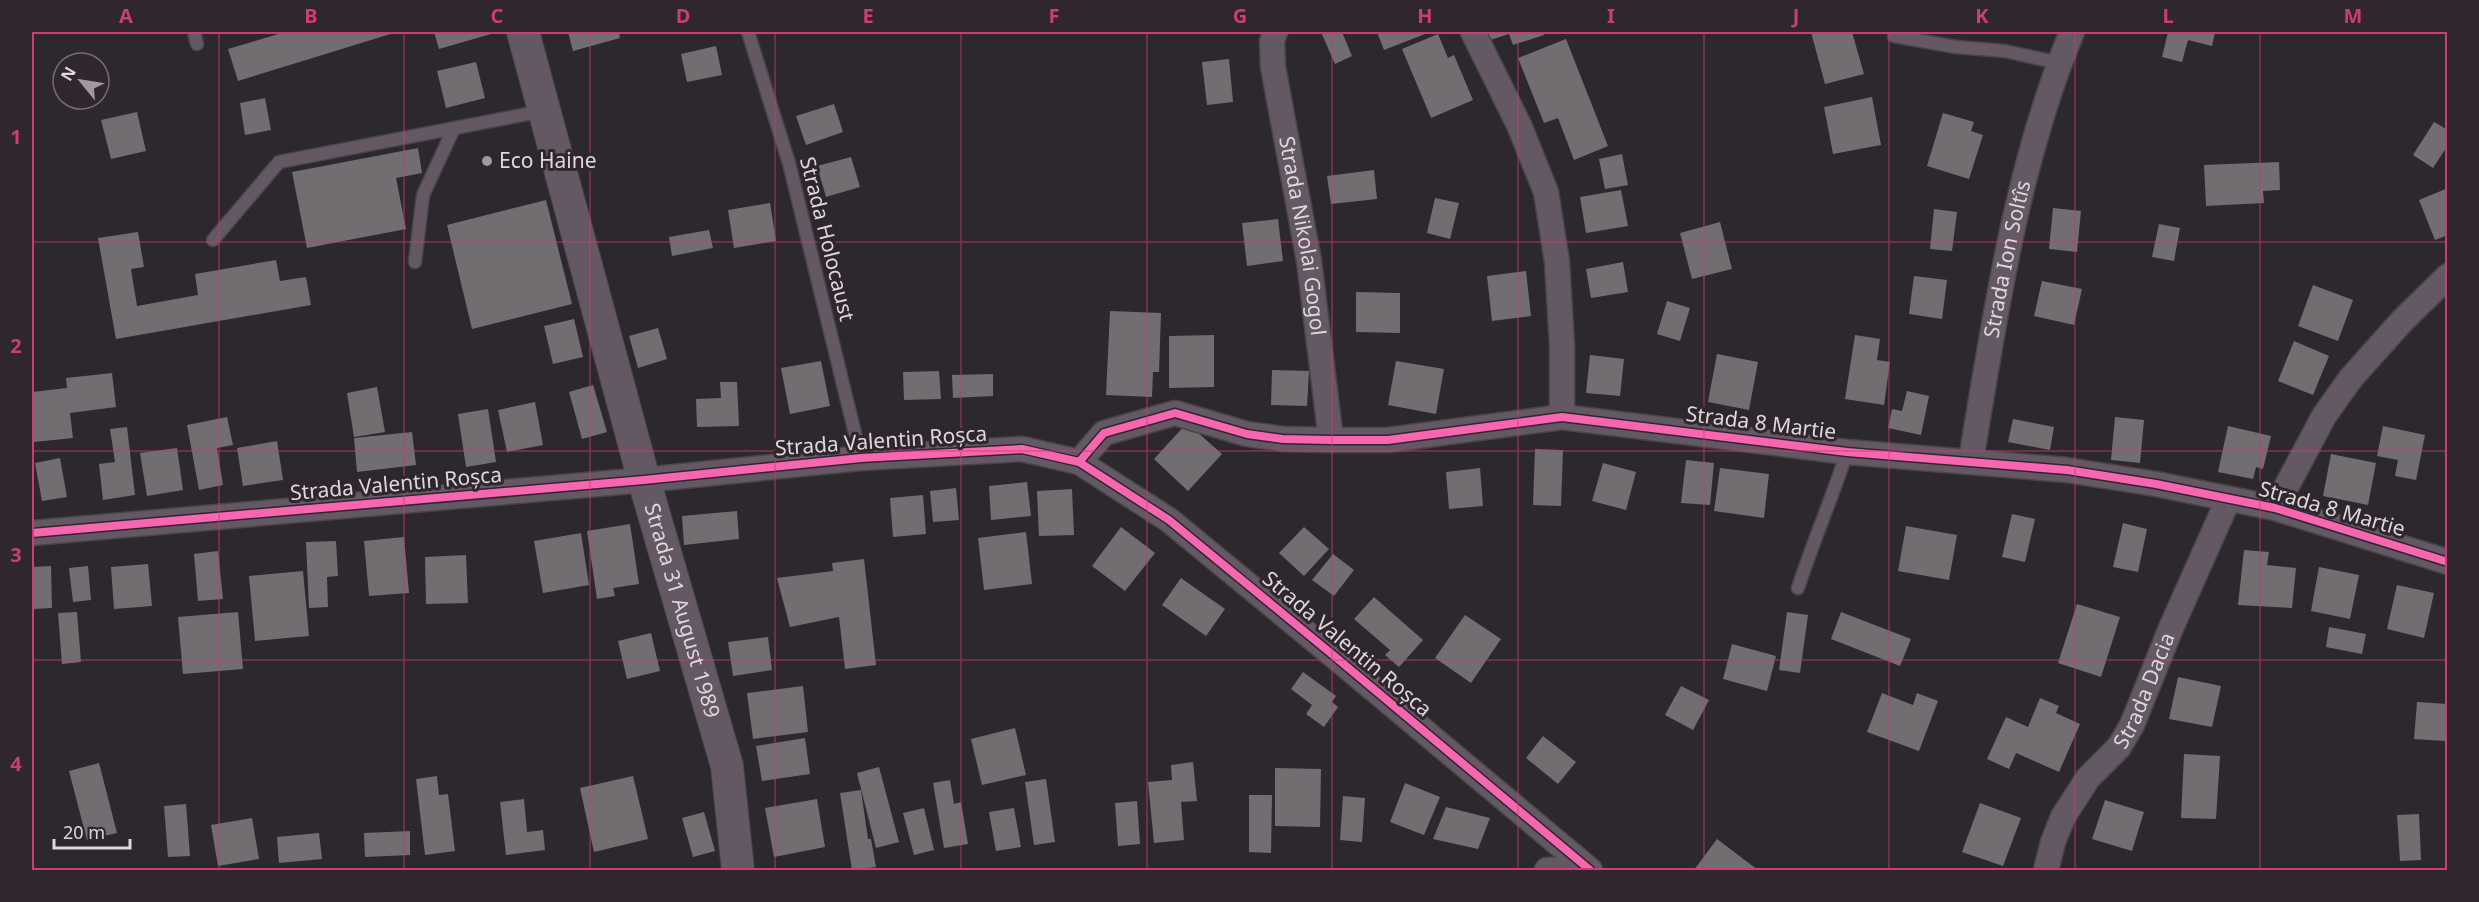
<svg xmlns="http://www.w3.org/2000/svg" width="2479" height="902" font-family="'Noto Sans',sans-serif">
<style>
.building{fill:#716d71}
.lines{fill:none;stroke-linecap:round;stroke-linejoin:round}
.service-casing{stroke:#484548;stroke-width:15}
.minor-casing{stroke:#484548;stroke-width:27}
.tertiary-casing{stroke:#484548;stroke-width:34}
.service{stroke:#635863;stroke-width:12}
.minor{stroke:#635863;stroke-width:24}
.tertiary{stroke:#635863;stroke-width:32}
.cycleway-casing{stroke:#2f262e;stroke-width:11}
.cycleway{stroke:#f766af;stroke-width:8}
.grid{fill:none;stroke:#c83e75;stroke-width:1.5;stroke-opacity:0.55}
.poi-dot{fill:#a09a9f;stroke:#2f262e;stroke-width:2}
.labels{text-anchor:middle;stroke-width:6;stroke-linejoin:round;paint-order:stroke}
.poi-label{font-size:21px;fill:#ded8dd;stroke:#2f262e;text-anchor:start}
.street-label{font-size:21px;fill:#ded8dd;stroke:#2f262e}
.neatline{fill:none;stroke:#c83e75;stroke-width:2}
.grid-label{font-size:20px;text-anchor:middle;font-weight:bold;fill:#c83e75}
</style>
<rect width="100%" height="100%" fill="#2d282d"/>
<g class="building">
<path d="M285,32h112l-159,49 -10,-32z"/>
<path d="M434,32h64l-59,17z"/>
<path d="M568,32h51l1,6 -47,13z"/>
<path d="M1321,32h21l10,24 -17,8z"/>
<path d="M1377,32h47l1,2 -41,16z"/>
<path d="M1487,32h56l1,3 -31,10 -4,-11 -19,6z"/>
<path d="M1811,32h41l12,42 -39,10z"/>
<path d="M2168,32h47l-3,14 -24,-6 -6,22 -20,-5z"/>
<path d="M1438,34l10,24 6,-3 19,45 -42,18 -29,-69z"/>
<path d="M1566,39l42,107 -34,14 -16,-42 -14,5 -26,-65z"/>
<path d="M716,46l6,29 -35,7 -6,-28z"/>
<path d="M1229,59l4,43 -26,3 -5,-43z"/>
<path d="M476,62l9,36 -39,10 -9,-37z"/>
<path d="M1872,97l9,48 -48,9 -9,-47z"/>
<path d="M265,98l6,32 -26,5 -5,-32z"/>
<path d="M834,104l9,28 -37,13 -10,-29z"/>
<path d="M137,112l9,39 -35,8 -10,-39z"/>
<path d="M1943,113l31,9 -3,9 12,4 -14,44 -42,-13z"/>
<path d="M2434,122l14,8v15l-15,23 -20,-13z"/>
<path d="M418,148l4,25 -26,5 10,51 -99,19 -15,-76z"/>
<path d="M1622,154l6,31 -23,4 -6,-30z"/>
<path d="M851,157l9,30 -34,10 -9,-31z"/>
<path d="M2279,162l1,28 -17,1 1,12 -58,3 -2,-41z"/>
<path d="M1374,170l3,29 -46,5 -4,-28z"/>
<path d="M2448,188v47l-13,5 -16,-40z"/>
<path d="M1621,190l7,36 -42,7 -6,-36z"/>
<path d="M1435,198l24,5 -9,36 -23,-6z"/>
<path d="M546,200l26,104 -100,25 -25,-104z"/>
<path d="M770,203l6,38 -42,7 -6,-38z"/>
<path d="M2053,208l28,3 -4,41 -28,-3z"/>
<path d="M1934,209l23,3 -5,39 -22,-2z"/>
<path d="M1278,219l5,42 -36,5 -5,-43z"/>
<path d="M1720,222l12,47 -40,10 -12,-46z"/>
<path d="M2159,224l21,4 -6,33 -22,-4z"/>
<path d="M709,230l4,18 -41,8 -3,-19z"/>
<path d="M138,232l6,35 -13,2 6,37 61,-11 -3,-21 81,-14 4,21 26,-4 5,28 -195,34 -18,-101z"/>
<path d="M1623,262l5,30 -37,6 -5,-29z"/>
<path d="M1526,271l5,45 -39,5 -5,-45z"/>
<path d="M1914,276l33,4 -5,39 -33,-5z"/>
<path d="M2042,281l40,8 -8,36 -40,-9z"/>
<path d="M2313,285l40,15 -15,41 -40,-15z"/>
<path d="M1356,292l44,1v40l-44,-1z"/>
<path d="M1667,301l23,7 -10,33 -23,-7z"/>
<path d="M1110,311l51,2 -2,59h-6l-1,25 -46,-2z"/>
<path d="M574,319l9,38 -30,7 -9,-38z"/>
<path d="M658,328l9,31 -29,9 -9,-32z"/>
<path d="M1214,335v52l-45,1v-52z"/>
<path d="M1855,335l25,4 -3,21 13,2 -6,43 -39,-6z"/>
<path d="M2294,341l35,15 -16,39 -35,-14z"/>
<path d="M1717,354l41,8 -9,48 -41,-8z"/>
<path d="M1590,355l34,4 -4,37 -34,-3z"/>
<path d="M821,361l9,45 -40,8 -9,-46z"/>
<path d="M1396,361l48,8 -8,45 -48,-9z"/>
<path d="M1272,370l37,1 -2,35 -36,-1z"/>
<path d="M939,371l2,28 -37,1 -1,-28z"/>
<path d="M112,373l4,34 -46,6 3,25 -39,4 -2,-50 35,-4 -1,-10z"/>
<path d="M993,374v22l-40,2 -1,-23z"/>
<path d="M720,382h17l2,44 -42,1 -1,-28 25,-1z"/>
<path d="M593,385l14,47 -25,7 -13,-47z"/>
<path d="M377,387l8,45 -31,5 -7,-44z"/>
<path d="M1907,391l22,5 -8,39 -33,-7 4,-19 10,2z"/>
<path d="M535,402l8,43 -36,7 -9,-42z"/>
<path d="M488,409l8,53 -30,5 -8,-53z"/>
<path d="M227,417l6,28 -16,3 6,37 -24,5 -12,-65z"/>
<path d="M2115,417l29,3 -4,43 -29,-3z"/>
<path d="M2013,419l41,8 -4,23 -42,-8z"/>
<path d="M1187,423l35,31 -34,37 -34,-32z"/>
<path d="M2228,426l43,10 -8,33 -7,-2 -3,12 -35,-7z"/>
<path d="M2383,426l42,9 -9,45 -21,-4 3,-16 -21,-4z"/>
<path d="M127,427l8,68 -32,5 -4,-36 16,-2 -5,-33z"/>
<path d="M412,432l4,33 -59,7 -3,-34z"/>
<path d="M277,441l6,39 -40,6 -6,-38z"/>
<path d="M177,448l6,42 -36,6 -7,-43z"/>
<path d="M1535,449l28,1 -2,56 -28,-1z"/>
<path d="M2331,454l45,9 -8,42 -45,-9z"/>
<path d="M60,458l7,39 -25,4 -7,-38z"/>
<path d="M1686,460l28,3 -4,42 -29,-2z"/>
<path d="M1603,463l33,9 -10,38 -34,-9z"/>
<path d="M1480,468l3,38 -34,3 -3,-37z"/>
<path d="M1720,468l49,6 -5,44 -50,-7z"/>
<path d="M1027,482l4,34 -40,4 -2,-34z"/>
<path d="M956,488l3,32 -26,2 -3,-31z"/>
<path d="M1072,489l2,46 -35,1 -2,-45z"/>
<path d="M923,495l3,39 -33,3 -3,-39z"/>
<path d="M737,511l2,28 -55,6 -2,-29z"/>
<path d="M2012,514l23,5 -10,43 -23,-5z"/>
<path d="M2123,523l24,6 -9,43 -25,-5z"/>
<path d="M630,524l9,60 -26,4 2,8 -18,3 -10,-68z"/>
<path d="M1906,526l51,9 -8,45 -51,-9z"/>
<path d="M1121,527l34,26 -30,38 -33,-25z"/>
<path d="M1304,527l25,22 -25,27 -25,-23z"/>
<path d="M1026,532l6,52 -48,6 -6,-52z"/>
<path d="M581,533l8,52 -46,8 -9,-52z"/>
<path d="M404,537l5,56 -40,3 -5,-55z"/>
<path d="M336,541l2,35 -11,1 1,30 -19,1 -3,-66z"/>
<path d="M2244,550l25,2 -2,13 29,3 -4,40 -54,-3z"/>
<path d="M218,551l5,48 -25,2 -4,-47z"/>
<path d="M1333,554l21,16 -20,26 -22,-16z"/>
<path d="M466,555l2,48 -42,1 -1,-47z"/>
<path d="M864,559l12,106 -31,4 -6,-52 -49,10 -13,-49 56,-7 -1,-8z"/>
<path d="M148,564l4,42 -38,3 -3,-42z"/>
<path d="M51,566l1,42 -19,1 -1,-42z"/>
<path d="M88,566l3,34 -18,2 -4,-34z"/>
<path d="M2319,567l40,8 -9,44 -39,-8z"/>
<path d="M303,571l6,65 -54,5 -6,-65z"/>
<path d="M1181,578l44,31 -19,27 -44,-31z"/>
<path d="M2397,585l37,8 -10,45 -37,-9z"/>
<path d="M1374,597l49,43 -24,27 -14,-12 5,-5 -36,-31z"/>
<path d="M2077,604l43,13 -19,60 -43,-14z"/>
<path d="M77,612l4,50 -19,2 -4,-51z"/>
<path d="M238,612l5,57 -60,5 -5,-57z"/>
<path d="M1787,612l21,3 -8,58 -21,-3z"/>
<path d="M1841,612l70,27 -11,27 -69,-27z"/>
<path d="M1465,615l36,24 -30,44 -36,-25z"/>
<path d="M2329,627l37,7 -4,20 -36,-7z"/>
<path d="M651,633l9,38 -33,8 -9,-38z"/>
<path d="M768,637l4,33 -39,6 -5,-34z"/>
<path d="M1732,644l44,12 -9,35 -44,-12z"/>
<path d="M1303,672l33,24 -4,6 6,5 -14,20 -18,-13 6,-9 -21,-16z"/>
<path d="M2178,677l43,9 -9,41 -43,-8z"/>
<path d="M803,686l5,46 -55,7 -6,-46z"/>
<path d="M1681,686l28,14 -16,30 -28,-15z"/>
<path d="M1882,693l31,12 4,-12 21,8 -19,50 -52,-19z"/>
<path d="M2040,698l19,8 -3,7 24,11 -21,48 -43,-19 -7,16 -22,-10 19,-42 22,10z"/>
<path d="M2417,702l31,2 -3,37 -31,-2z"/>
<path d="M1015,728l11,47 -44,10 -11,-46z"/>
<path d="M1543,736l33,26 -18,22 -32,-26z"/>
<path d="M805,738l5,36 -48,7 -6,-35z"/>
<path d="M2184,754l36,2 -4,63 -35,-1z"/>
<path d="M1193,762l4,39 -16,1 3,38 -30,3 -6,-61 24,-2 -1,-15z"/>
<path d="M99,763l18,70 -30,7 -18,-69z"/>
<path d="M879,767l20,75 -23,6 -19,-75z"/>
<path d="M1275,768l46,1 -1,58 -45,-1z"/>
<path d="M437,776l2,19 9,-1 7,57 -30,4 -9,-76z"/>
<path d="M633,776l15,63 -54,13 -14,-64z"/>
<path d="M1046,779l9,63 -21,3 -9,-63z"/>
<path d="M950,780l4,24 7,-2 7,42 -24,4 -11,-65z"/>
<path d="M1405,783l35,14 -16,38 -34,-13z"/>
<path d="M861,790l7,49h3l5,28 -24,3 -12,-77z"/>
<path d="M1249,795h23l-1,58 -22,-1z"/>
<path d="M1343,796l22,2 -3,44 -22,-2z"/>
<path d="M524,799l3,33 16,-2 2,20 -39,5 -6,-53z"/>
<path d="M817,799l8,48 -51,10 -9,-49z"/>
<path d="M2105,800l39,12 -12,39 -40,-12z"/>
<path d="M1137,801l3,43 -22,2 -3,-43z"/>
<path d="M1980,803l41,15 -18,48 -41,-14z"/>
<path d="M186,804l4,52 -22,1 -4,-51z"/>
<path d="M1446,807l44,11 -12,31 -45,-10z"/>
<path d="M924,808l10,42 -20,5 -11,-42z"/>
<path d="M1014,808l7,39 -25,4 -7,-39z"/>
<path d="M704,812l11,39 -22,6 -11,-39z"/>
<path d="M2419,814l2,46 -21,1 -3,-46z"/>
<path d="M252,818l7,41 -41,7 -7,-41z"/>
<path d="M410,831v24l-45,2 -1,-24z"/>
<path d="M319,833l3,26 -43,4 -2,-26z"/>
<path d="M1717,839l41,31h-64z"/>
</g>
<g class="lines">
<defs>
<g id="service">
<path d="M194,32l3,12"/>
<path d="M748,32l41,131 72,295"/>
<path d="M1894,36l62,11 49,4 54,12"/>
<path d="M213,240l66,-78 264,-51"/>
<path d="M415,262l8,-67 31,-67"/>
<path d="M1798,588c15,-46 34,-90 49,-136"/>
</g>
<g id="minor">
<path id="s1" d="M1275,32l-3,9 1,26 36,194 22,179"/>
<path d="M1473,32l46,93 27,67 11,70 5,83v72"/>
<path id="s2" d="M1971,460c24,-143 45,-293 101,-428"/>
<path d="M1079,462l25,-29 71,-20 72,21 36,5 48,1h57l174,-23 285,35 220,18 89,14 119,24 173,54"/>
<path d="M2275,508l49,-92 27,-38 51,-57 46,-45"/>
<path d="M32,533l612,-53 217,-22 161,-9 57,13 90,58 164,135 257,215"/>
<path d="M1547,870l40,-1"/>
<path id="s3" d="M2046,870l7,-28 10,-25 25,-39 31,-31 13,-22 39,-97 57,-128"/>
</g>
<g id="tertiary">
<path id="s4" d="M523,32l121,448 83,286 11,104"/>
</g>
</defs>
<use href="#service" class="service-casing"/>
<use href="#minor" class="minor-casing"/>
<use href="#tertiary" class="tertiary-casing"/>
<use href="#service" class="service"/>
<use href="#minor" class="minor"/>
<use href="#tertiary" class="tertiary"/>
<defs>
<g id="cycleway">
<path d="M1079,462l25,-29 71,-20 72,21 36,5 48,1h57l174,-23 285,35 220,18 89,14 119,24 173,54"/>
<path d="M32,533l612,-53 217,-22 161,-9 57,13 90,58 164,135 257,215"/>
</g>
</defs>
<use href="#cycleway" class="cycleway-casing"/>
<use href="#cycleway" class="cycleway"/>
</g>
<path class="grid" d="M219,32v838M404,32v838M590,32v838M775,32v838M961,32v838M1147,32v838M1332,32v838M1518,32v838M1704,32v838M1889,32v838M2075,32v838M2260,32v838M32,242h2416M32,451h2416M32,660h2416"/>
<circle class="poi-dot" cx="487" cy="161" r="6"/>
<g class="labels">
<g class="poi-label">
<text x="499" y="168">Eco Haine</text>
</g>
<g class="street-label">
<text dy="7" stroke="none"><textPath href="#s1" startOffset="207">Strada Nikolai Gogol</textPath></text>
<text transform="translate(827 239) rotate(76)" y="7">Strada Holocaust</text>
<text dy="7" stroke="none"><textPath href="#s2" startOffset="204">Strada Ion Soltîs</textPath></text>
<text transform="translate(1761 423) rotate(7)" y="7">Strada 8 Martie</text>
<text transform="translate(881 441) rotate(-4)" y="7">Strada Valentin Roșca</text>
<text transform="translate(396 484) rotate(-5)" y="7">Strada Valentin Roșca</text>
<text transform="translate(2332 509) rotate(16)" y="7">Strada 8 Martie</text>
<text dy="7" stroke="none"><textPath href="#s4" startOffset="600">Strada 31 August 1989</textPath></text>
<text transform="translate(1347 644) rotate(40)" y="7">Strada Valentin Roșca</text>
<text dy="7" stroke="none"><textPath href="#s3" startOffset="208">Strada Dacia</textPath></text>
</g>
</g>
<rect width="2479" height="902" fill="none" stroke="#2f262e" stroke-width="66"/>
<g transform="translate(81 81) rotate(300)"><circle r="28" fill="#2f262e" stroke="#756d74" stroke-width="1.5"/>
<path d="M0-4.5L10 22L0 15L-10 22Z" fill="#a09a9f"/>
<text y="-9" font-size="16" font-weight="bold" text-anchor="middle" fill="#ded8dd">N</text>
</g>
<path d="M54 839v9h76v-9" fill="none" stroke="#ded8dd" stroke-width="3"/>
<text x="63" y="839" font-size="18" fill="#ded8dd" stroke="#2f262e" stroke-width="4.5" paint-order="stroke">20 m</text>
<rect x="33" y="33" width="2413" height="836" class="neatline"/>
<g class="grid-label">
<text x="126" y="23">A</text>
<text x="311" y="23">B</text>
<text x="497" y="23">C</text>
<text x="683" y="23">D</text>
<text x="868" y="23">E</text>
<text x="1054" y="23">F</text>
<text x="1240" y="23">G</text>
<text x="1425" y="23">H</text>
<text x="1611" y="23">I</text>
<text x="1796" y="23">J</text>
<text x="1982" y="23">K</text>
<text x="2168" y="23">L</text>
<text x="2353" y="23">M</text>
<text x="16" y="144">1</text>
<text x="16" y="353">2</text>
<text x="16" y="562">3</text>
<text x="16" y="771">4</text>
</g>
</svg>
